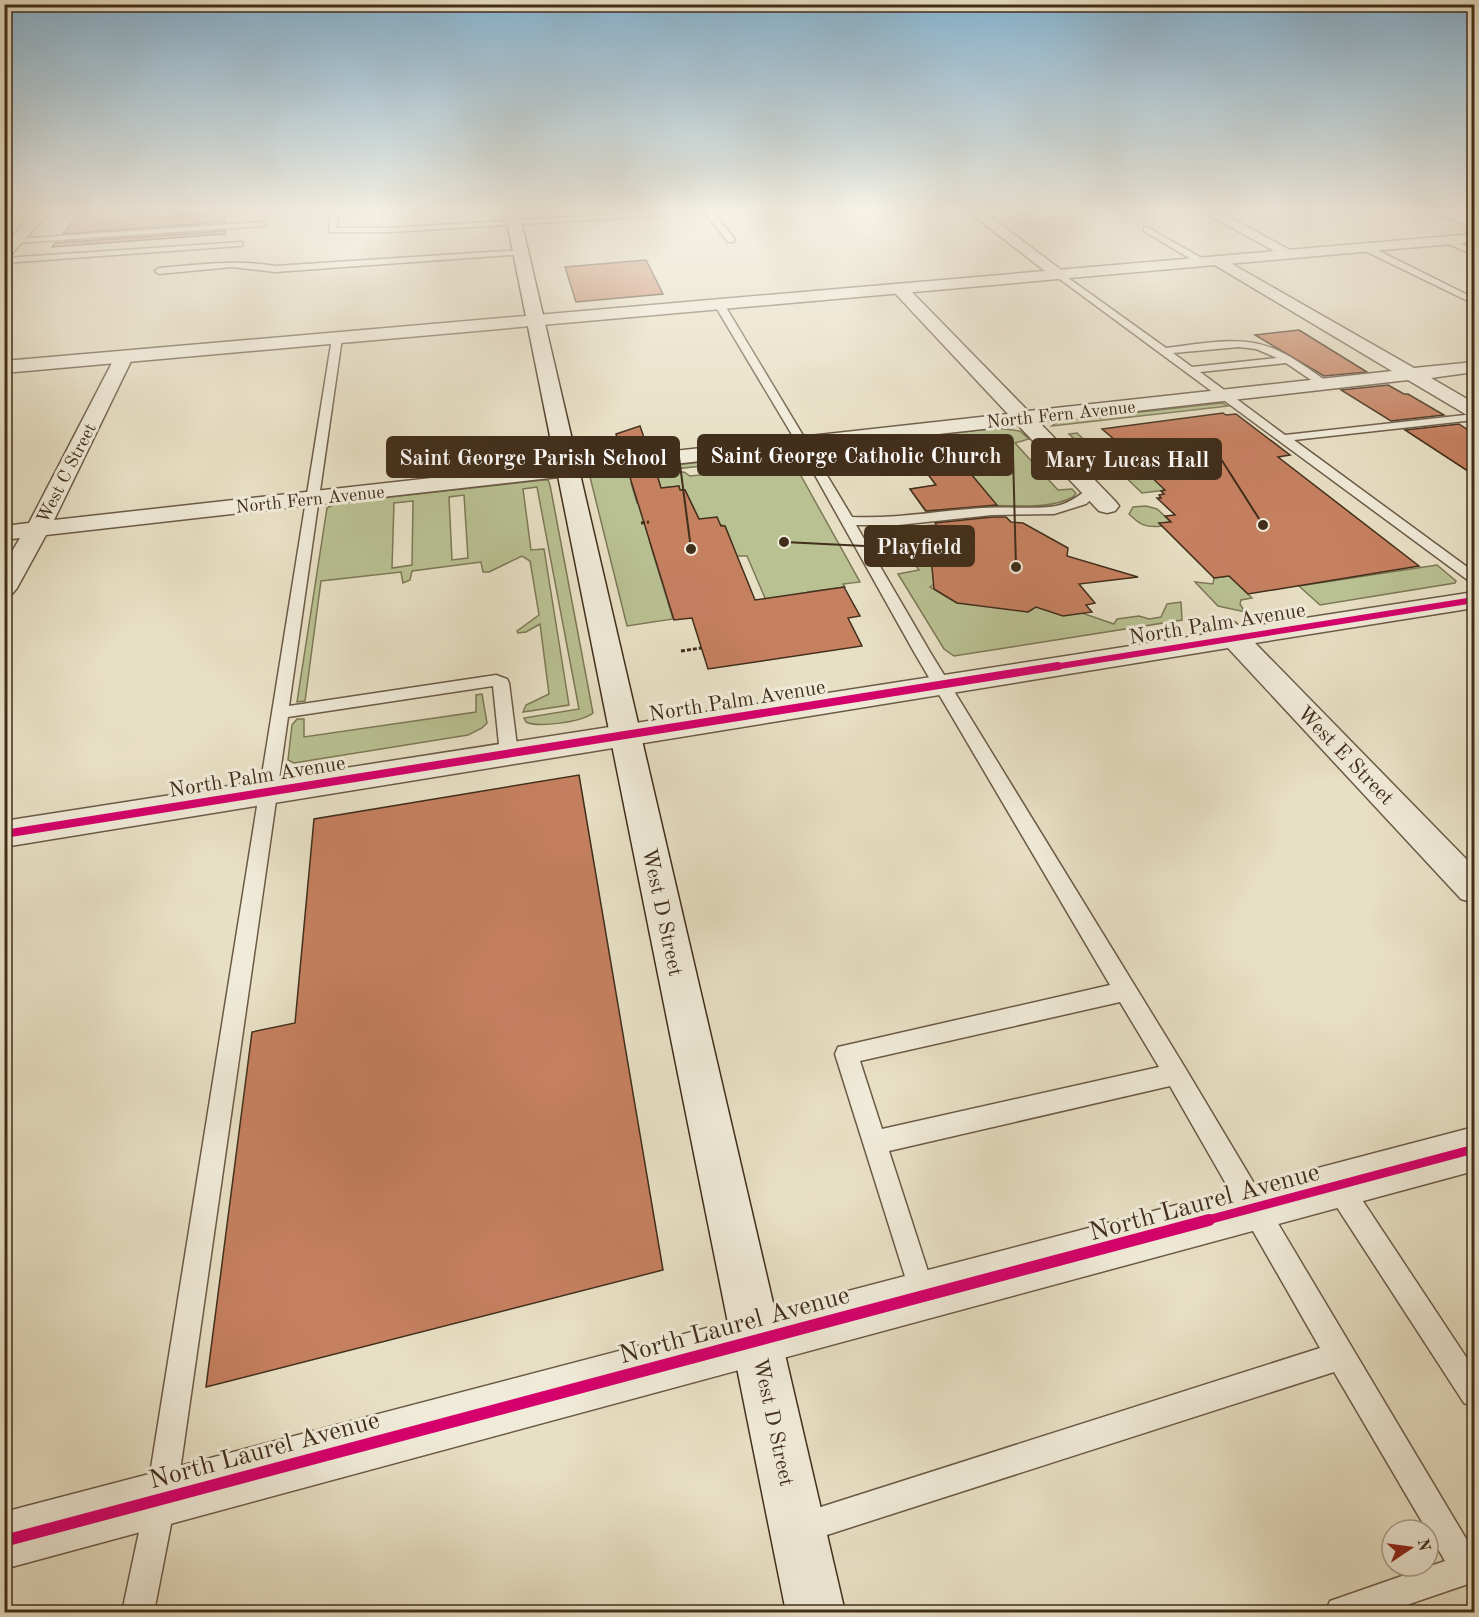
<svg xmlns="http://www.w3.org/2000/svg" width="1479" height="1617" font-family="'Old Standard TT',serif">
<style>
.green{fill:#b9c192;stroke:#7d7856;stroke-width:1.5;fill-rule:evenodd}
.building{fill:#c58060;stroke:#412e1b;stroke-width:1.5}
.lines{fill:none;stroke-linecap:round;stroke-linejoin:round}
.service-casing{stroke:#6b5a46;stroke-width:3}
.minor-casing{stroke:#6b5a46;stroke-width:3}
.tertiary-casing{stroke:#6b5a46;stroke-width:3}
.secondary-casing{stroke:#412e1b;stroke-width:3}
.path{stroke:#412e1b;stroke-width:3;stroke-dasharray:4 2;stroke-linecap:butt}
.service{fill:#f0ebd9;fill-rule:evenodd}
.minor{fill:#f0ebd9;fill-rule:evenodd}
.tertiary{fill:#f0ebd9;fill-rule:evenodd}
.secondary{fill:#f0ebd9;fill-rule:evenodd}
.cycleway-far3-casing{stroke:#f0ebd9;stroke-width:9}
.cycleway-far2-casing{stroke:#f0ebd9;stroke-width:11}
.cycleway-far1-casing{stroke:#f0ebd9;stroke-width:13}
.cycleway-casing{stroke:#f0ebd9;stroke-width:16}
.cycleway-far3{stroke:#d6006c;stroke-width:6}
.cycleway-far2{stroke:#d6006c;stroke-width:8}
.cycleway-far1{stroke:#d6006c;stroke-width:9}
.cycleway{stroke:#d6006c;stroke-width:12}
.labels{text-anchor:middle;stroke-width:6;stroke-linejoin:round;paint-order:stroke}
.far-street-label{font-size:18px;fill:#412e1b;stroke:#f0ebd9}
.street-label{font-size:21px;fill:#412e1b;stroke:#f0ebd9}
.near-street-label{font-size:26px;fill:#412e1b;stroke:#f0ebd9}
.leader{fill:none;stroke:#412e1b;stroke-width:2}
.callout-dot{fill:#412e1b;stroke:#f0ebd9;stroke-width:2}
.callout{fill:#412e1b;stroke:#412e1b;stroke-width:2}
.callout-label{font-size:22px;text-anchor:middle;font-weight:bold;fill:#fff}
</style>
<rect width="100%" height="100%" fill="#e8e0c5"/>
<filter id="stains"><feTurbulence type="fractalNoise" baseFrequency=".00333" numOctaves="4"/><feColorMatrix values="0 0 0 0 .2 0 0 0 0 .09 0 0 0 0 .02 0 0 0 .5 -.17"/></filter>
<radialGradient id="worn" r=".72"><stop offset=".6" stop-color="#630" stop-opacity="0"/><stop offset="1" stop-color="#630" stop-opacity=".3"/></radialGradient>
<g class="green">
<path d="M1222,403l6,3 -176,20 7,-5z"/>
<path d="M998,428l22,3 9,8 -14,4 43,47 14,-1 4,4 -3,4c-29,15 -65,6 -96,9 -17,1 -34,5 -51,6l-16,-23 26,-4 -22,-29 -80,13 -3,-2 -10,-17 7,-3z"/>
<path d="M1077,433l16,15 68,-8 88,40 -107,13 -24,-23 -10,1 -39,-37z"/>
<path d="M784,453l13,3 -141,15 1,4 27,-3 6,4 105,-11 65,117 -17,2 2,3 -37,5 -34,27 -27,-63h-13l-3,-15 -6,-15 -26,-7 -14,-29h-5l-1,-4 -18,2 -3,-8 -27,3 6,20h6l7,40 23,76 -46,7 -37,-149 2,-3z"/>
<path d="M543,480h5l2,5 43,228c-11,9 -55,15 -67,9l-2,-4 55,-9 -42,-222 -14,2 8,61 13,-1 25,156 -46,7 3,-7 23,-11 -9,-70 -14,8 -8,1 -1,-2 22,-16 -9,-54 -8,-5 -33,16h-6l-2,-10 -69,9 -2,9 -7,3 -2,-11 -80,9 -16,120 -8,1 30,-194 9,-5zM464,495l4,63 -16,2 -3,-63zM413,501l-1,64 -20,3 2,-65z"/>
<path d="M1146,506l11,3 14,13 -12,1 3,3c-16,2 -22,-1 -33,-12l4,-7z"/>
<path d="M986,517l1,3 -56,37 12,21 -13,9 27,16 79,4 46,6 32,11 3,-5 22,-3 10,3 12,-2 6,-13 14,-2 1,18 -228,36 -10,-7 -46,-75 21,-4 -26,-38 -20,3 -3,-5 65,-5z"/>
<path d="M1437,565l19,16 -1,2 -135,22 -21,-19z"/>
<path d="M1229,576l23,22 -11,2 -1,4 5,8 -27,-6 -23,-24 18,2 1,-6z"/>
<path d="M482,694l5,29 -5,5 -14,7 -174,28 -6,-3 4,-35 5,-6h7v18l172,-25v-17z"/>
</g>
<g class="building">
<path d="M80,212h144l1,10 -162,12z"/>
<path d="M225,231v3l-173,13 3,-4z"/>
<path d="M646,260l17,34 -87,8 -11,-35z"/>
<path d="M1299,330l68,42 -43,4 -69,-41z"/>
<path d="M1388,385l16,9h4l36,21 -53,6 -50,-31z"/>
<path d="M1223,413l3,2 10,-1 54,41 -12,2 141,109 -171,28 -19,-18 -15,2 -55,-55 12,-1 -6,-6 10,-1 -18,-17h4l-2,-3 5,-1 -3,-3 4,-1 -40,-38h4l-27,-23z"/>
<path d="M1459,424l15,10v41l-69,-45z"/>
<path d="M640,426l9,26 -27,3 -6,-21z"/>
<path d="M982,442l24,27 -35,5 26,31 -71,6 -16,-22 26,-4 -12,-16 19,-3 -14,-18z"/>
<path d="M655,468l6,20 18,-2 1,4h5l14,29 18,-2 4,9h4l30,74 89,-13 16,29 -12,2 14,28 -154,23 -16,-51 -18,2 -46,-149z"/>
<path d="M992,517h14l5,5 12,1 45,25 -1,8 71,21 -59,7 16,19 -9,2 6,7 -29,4 -27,-9 -8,5 -71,-9 -23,-14 -3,-32 -8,-12 16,-15 -4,-7z"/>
<path d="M579,775l84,495 -457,117 46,-355 43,-9 19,-204z"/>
</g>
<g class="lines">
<defs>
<g id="service">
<path d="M331,212h8l-3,16h55l259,-16h38l-4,2 -293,18h-62z"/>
<path d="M704,212h8l22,26v4h-6z"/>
<path d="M261,222l4,2 -1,2 -248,17 -4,-2 4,-2z"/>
<path d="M1147,227l58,33 1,2 -7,2 -55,-33v-4z"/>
<path d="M1444,238h6l24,12v5l-30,-13z"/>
<path d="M242,242v4h-3l-235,17v-5z"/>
<path d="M1363,246h6l105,52v6l-111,-54z"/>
<path d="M521,250l4,2 -1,2 -249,18 -43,-5 -73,7 -4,-3 4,-3c39,-3 77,-9 116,-2z"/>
<path d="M1060,272l106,76c35,-4 73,-13 106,0 20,8 38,22 56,34v4h-8l-34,-23 -86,9 85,63 189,-21v6l-180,20 180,132v10l-5,-1 -412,-304 -1,-2zM1239,347l17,2 21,9 -85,9 -19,-14z"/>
<path d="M716,302l8,2 128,213c44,2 86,-6 129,-9 25,-2 50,2 75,-2 17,-3 24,-14 37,-18l6,4 -13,12 -32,10 -62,1 -94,10h-42l74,127 254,414 290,486v30l-88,30h-61l5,-11 115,-40 -111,-189 -532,171 -11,-4 -4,-11 4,-11 11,-4 518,-165 -150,-262 -281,65 47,145 -4,9 -9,4 -9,-4 -79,-251 3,-7 272,-62 -196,-333 -117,-209 -83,-139zM1120,1002l39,65 -277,62 -22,-68z"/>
<path d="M337,335l5,3 -53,368 207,-31 11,4 2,4 9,71 -3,4h-12l-3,-4 -7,-68 -205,31 -112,782 -22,113h-32l24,-113 186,-1161z"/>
<path d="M1338,1174l9,3 127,192v38l-10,-4 -135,-208 -3,-9 3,-9z"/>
</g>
<g id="minor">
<path d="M35,212h14l-40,45 -5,1v-13z"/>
<path d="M969,212h15l84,63 -2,3h-12z"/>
<path d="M1203,212h17l77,42 -7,4 -5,-1z"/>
<path d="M1218,256l196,112 60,-6v10l-43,6 43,25v14l-7,-2 -59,-35 -369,42 76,79 4,5 -4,5 -8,2 -8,-2 -81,-86 -972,110 -29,53 -4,5 -9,3v-31l16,-27 -16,2v-14l25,-3 86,-166 3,-4h12l3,4 -79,163 954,-106 -115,-123 -2,-3 2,-3h12l123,126 364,-40 -179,-107 -3,-3z"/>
<path d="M1474,592v16l-219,35 219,224v36l-13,-4 -233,-251 -1224,199v-26l1210,-188 -5,-7 4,-6c13,-3 19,-1 28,8z"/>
<path d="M1474,1127v44l-1470,398v-57z"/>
</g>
<g id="tertiary">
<path d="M1438,212h18l18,7v9l-34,-13z"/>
<path d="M1474,234v8l-1470,131v-12z"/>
</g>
<path id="secondary" d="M505,212h14l326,1400h-59z"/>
</defs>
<use href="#service" class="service-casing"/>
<use href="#minor" class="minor-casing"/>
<use href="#tertiary" class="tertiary-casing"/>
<use href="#secondary" class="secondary-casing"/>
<g class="path">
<path d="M641,523l8,-1"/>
<path d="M681,651l20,-3"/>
</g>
<use href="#service" class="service"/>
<use href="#minor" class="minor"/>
<use href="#tertiary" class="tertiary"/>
<use href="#secondary" class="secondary"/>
<defs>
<path id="cycleway-far3" d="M1048,668l426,-68"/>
<path id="cycleway-far2" d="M4,834l1054,-168"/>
<path id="cycleway-far1" d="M1204,1221l270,-72"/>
<path id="cycleway" d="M4,1541l1205,-321"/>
</defs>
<use href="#cycleway-far3" class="cycleway-far3-casing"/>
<use href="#cycleway-far2" class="cycleway-far2-casing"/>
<use href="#cycleway-far1" class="cycleway-far1-casing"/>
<use href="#cycleway" class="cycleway-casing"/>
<use href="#cycleway-far3" class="cycleway-far3"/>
<use href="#cycleway-far2" class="cycleway-far2"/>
<use href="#cycleway-far1" class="cycleway-far1"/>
<use href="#cycleway" class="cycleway"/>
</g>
<linearGradient id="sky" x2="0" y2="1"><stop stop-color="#88b7d6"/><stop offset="0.48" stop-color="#f5f1e5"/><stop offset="1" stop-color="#f5f1e5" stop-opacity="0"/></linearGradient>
<rect width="1479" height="438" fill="url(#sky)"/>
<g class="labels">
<g class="far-street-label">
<text transform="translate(1061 414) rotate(-6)" y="6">North Fern Avenue</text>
<text transform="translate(66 473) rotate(-63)" y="6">West C Street</text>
<text transform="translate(310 499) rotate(-6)" y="6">North Fern Avenue</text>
</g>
<g class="street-label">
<text transform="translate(1217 623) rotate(-9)" y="7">North Palm Avenue</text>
<text transform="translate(737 700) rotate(-9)" y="7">North Palm Avenue</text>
<text transform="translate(1346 755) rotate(46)" y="7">West E Street</text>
<text transform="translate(257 776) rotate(-9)" y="7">North Palm Avenue</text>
<text transform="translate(663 912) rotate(78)" y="7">West D Street</text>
<text transform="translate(774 1422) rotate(78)" y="7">West D Street</text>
</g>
<g class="near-street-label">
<text transform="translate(1204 1201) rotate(-15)" y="9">North Laurel Avenue</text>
<text transform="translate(734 1324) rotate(-15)" y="9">North Laurel Avenue</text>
<text transform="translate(264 1449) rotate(-15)" y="9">North Laurel Avenue</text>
</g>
</g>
<path class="leader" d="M1016 567L1013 455M691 549L679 457M1263 525L1221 459M784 542L865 546"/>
<g class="callout-dot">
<circle cx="1016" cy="567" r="6"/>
<circle cx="691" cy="549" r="6"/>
<circle cx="1263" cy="525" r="6"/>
<circle cx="784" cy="542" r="6"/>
</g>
<g class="callout">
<rect x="698" y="435" width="315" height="40" rx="6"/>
<rect x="387" y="437" width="292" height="40" rx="6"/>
<rect x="1032" y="439" width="189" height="40" rx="6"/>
<rect x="865" y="526" width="109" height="40" rx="6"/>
</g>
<g class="callout-label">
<text x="856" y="463">Saint George Catholic Church</text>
<text x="533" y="465">Saint George Parish School</text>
<text x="1127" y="467">Mary Lucas Hall</text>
<text x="919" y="554">Playfield</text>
</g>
<rect width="1479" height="1617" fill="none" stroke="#e8e0c5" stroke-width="24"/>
<rect x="6" y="6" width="1467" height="1605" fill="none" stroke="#412e1b" stroke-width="3"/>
<rect x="12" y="12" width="1455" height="1593" fill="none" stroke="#412e1b" stroke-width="1.5"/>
<g transform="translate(1410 1548) rotate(77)"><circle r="28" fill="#f0ebd9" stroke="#aa9f8d" stroke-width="1.5"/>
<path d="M0-4.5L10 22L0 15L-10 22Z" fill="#8f2418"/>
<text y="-9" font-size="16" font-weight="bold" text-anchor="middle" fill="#412e1b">N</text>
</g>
<rect width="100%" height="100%" filter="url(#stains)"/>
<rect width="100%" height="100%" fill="url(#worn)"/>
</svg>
